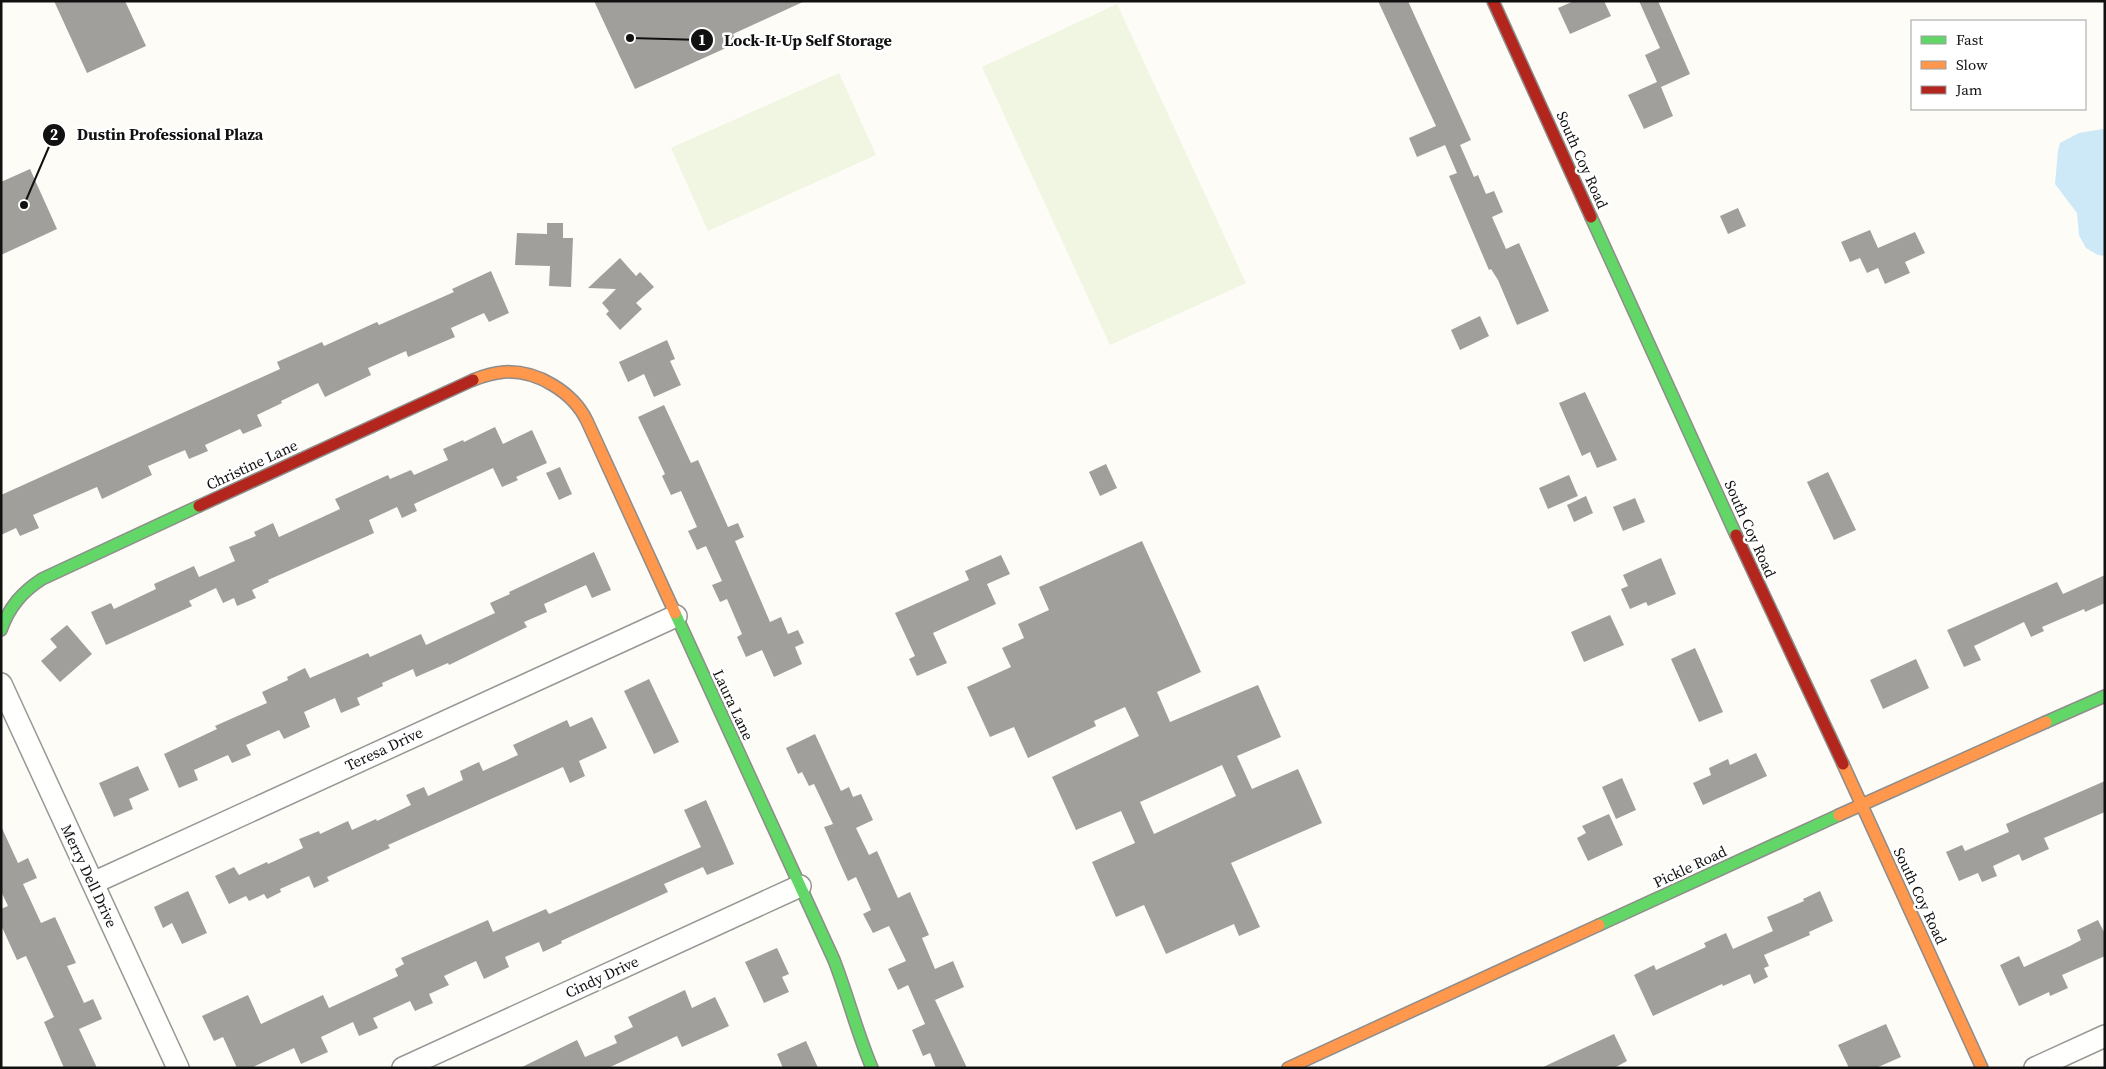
<svg xmlns="http://www.w3.org/2000/svg" width="2106" height="1069" font-family="'Source Serif 4',serif">
<style>
.pitch{fill:#f0f6e1}
.water{fill:#cde8f7}
.building{fill:#a19f9c;fill-rule:evenodd}
.lines{fill:none;stroke-linecap:round;stroke-linejoin:round}
.street-casing{stroke:#979795;stroke-width:24}
.fast-casing{stroke:#8e8d8b;stroke-width:14}
.slow-casing{stroke:#8e8d8b;stroke-width:14}
.jam-casing{stroke:#8e8d8b;stroke-width:14}
.street{stroke:#fffffe;stroke-width:21}
.fast{stroke:#63d668;stroke-width:11}
.slow{stroke:#ff974d;stroke-width:11}
.jam{stroke:#b3261e;stroke-width:11}
.labels{text-anchor:middle;stroke-width:5;stroke-linejoin:round;paint-order:stroke}
.street-label{font-size:15px;fill:#111;stroke:#fff}
.leader{fill:none;stroke:#111;stroke-width:2}
.callout-dot{fill:#111;stroke:#fff;stroke-width:2}
.mark-label{font-size:15px;text-anchor:middle;font-weight:bold;fill:#fff}
.callout-label{font-size:16px;text-anchor:middle;font-weight:bold;fill:#111;stroke:#fff;stroke-width:5;stroke-linejoin:round;paint-order:stroke}
</style>
<rect width="100%" height="100%" fill="#fdfcf7"/>
<g class="pitch">
<path d="M1117,4l129,279 -136,62 -128,-278z"/>
<path d="M839,73l37,82 -168,76 -37,-83z"/>
</g>
<path class="water" d="M2103,129h2v127l-7,-1 -12,-7 -7,-13 -2,-22 -22,-29 3,-33 2,-8 19,-10z"/>
<g class="building">
<path d="M54,1h71l21,45 -59,27z"/>
<path d="M594,1h211l-72,33 4,9 -102,46z"/>
<path d="M1378,1h30l63,139 -11,5 14,32 4,-2 8,19 8,-3 9,21 -11,5 14,32 13,-6 30,68 -32,14 -19,-45 -7,-11 -2,1 -40,-94 8,-3 -12,-28 -28,12 -8,-19 27,-12z"/>
<path d="M1574,1h30l7,15 -41,18 -12,-26z"/>
<path d="M1639,1h19l32,73 -29,13 12,29 -29,13 -16,-34 29,-13 -12,-27 15,-7z"/>
<path d="M30,169l27,60 -56,26v-73z"/>
<path d="M1738,208l8,18 -18,8 -8,-18z"/>
<path d="M547,223h16v15h10l-2,49 -22,-1 1,-20 -35,-1 2,-32 30,1z"/>
<path d="M1870,230l8,18 37,-16 10,21 -20,9 5,11 -25,11 -7,-16 -11,5 -7,-15 -10,4 -9,-20z"/>
<path d="M620,258l16,18 4,-4 14,15 -18,16 6,6 -22,21 -14,-16 3,-3 -7,-8 14,-14 -28,-1z"/>
<path d="M491,271l18,42 -20,9 -5,-9 -33,15 4,9 -47,20 -2,-6 -38,17 3,7 -46,22 -7,-14 -37,18 1,2 -25,12 5,11 -19,8 -3,-5 -35,16 3,6 -19,8 -4,-9 -37,16 4,9 -50,24 -5,-12 -64,28 6,13 -19,8 -4,-8 -15,7v-40l279,-126 -3,-7 45,-20 2,4 53,-24 2,3 75,-33 -2,-3z"/>
<path d="M1480,316l9,20 -29,14 -9,-20z"/>
<path d="M667,340l8,19 -5,2 11,24 -27,12 -10,-23 -16,8 -9,-20z"/>
<path d="M1585,392l32,68 -20,8 -7,-16 -8,4 -23,-53z"/>
<path d="M664,405l27,58 7,-3 30,67 10,-4 6,14 -9,4 35,81 11,-5 7,17 10,-4 6,13 -9,4 7,17 -28,13 -12,-27 -16,7 -9,-20 5,-3 -15,-35 -7,3 -8,-17 10,-4 -16,-35 -9,4 -9,-19 9,-4 -16,-36 -10,4 -9,-19 3,-2 -27,-57z"/>
<path d="M495,427l8,17 29,-14 15,33 -31,14 2,3 -16,7 -9,-19 -79,36 3,7 -15,7 -5,-11 -28,13 5,13 -106,47 1,2 -17,8 4,8 -19,8 -3,-8 -11,5 -7,-15 -27,13 3,5 -86,39 -15,-33 20,-9 3,6 42,-20 -2,-5 40,-18 5,11 36,-16 -6,-14 27,-11 -2,-4 19,-9 6,14 61,-28 -5,-10 53,-24 2,4 21,-9 3,5 34,-15 -5,-11 20,-9 1,2z"/>
<path d="M1106,464l11,24 -17,8 -11,-24z"/>
<path d="M560,467l12,27 -13,6 -13,-27z"/>
<path d="M1828,472l28,58 -22,10 -27,-58z"/>
<path d="M1569,475l9,21 -30,13 -9,-21z"/>
<path d="M1586,496l7,17 -19,9 -7,-17z"/>
<path d="M1635,498l10,24 -22,9 -10,-24z"/>
<path d="M1142,541l59,131 -44,20 13,30 88,-37 23,52 -44,19 15,33 46,-20 24,54 -91,40 29,64 -21,9 -5,-12 -68,30 -22,-49 -28,12 -24,-55 43,-19 -14,-32 -45,19 -24,-53 87,-41 -14,-29 -31,14 2,5 -68,32 -14,-31 -24,10 -23,-50 44,-20 -9,-19 22,-10 -6,-14 31,-14 -10,-23zM1222,765l14,31 -82,38 -14,-32z"/>
<path d="M594,552l17,38 -19,8 -6,-13 -42,19 3,8 -23,10 3,5 -78,38 -1,-2 -32,14 -3,-8 -31,14 1,3 -26,12 3,7 -19,8 -6,-15 -31,14 6,15 -26,12 -5,-9 -33,15 5,10 -19,8 -4,-8 -34,15 4,10 -19,8 -15,-34 53,-25 -2,-3 52,-23 -5,-11 26,-12 -1,-3 18,-9 5,10 58,-25 2,4 51,-23 5,11 69,-32 -5,-10 20,-9 -1,-2z"/>
<path d="M1001,555l9,19 -23,10 9,20 -63,29 14,30 -30,13 -8,-17 6,-3 -20,-43 74,-33 -4,-9z"/>
<path d="M1661,558l15,36 -28,12 -2,-4 -16,7 -9,-20 7,-3 -5,-11z"/>
<path d="M2105,575v28l-20,9 -1,-3 -42,18 2,4 -13,6 -7,-15 -50,24 7,14 -17,7 -17,-37 110,-48 6,12z"/>
<path d="M1610,615l14,30 -40,17 -13,-30z"/>
<path d="M67,625l25,29 -32,28 -19,-21 16,-14 -7,-8z"/>
<path d="M1695,648l28,64 -24,10 -28,-63z"/>
<path d="M1916,659l13,29 -46,21 -13,-29z"/>
<path d="M649,679l30,63 -25,12 -30,-63z"/>
<path d="M592,717l15,31 -28,13 6,15 -15,7 -7,-16 -175,78 2,3 -63,29 2,4 -15,7 -5,-12 -29,13 1,3 -14,7 -3,-5 -15,7 -3,-5 -17,8 -14,-28 19,-9 5,8 28,-13 1,2 35,-16 -4,-9 20,-8 1,3 28,-13 4,9 24,-11 1,2 34,-16 -5,-10 18,-8 4,9 35,-16 -3,-9 19,-9 4,9 35,-16 -5,-10 54,-25 3,7z"/>
<path d="M815,734l26,57 8,-4 4,10 8,-3 12,26 -17,8 13,27 8,-4 21,47 12,-6 19,43 -7,3 13,31 18,-8 11,26 -29,13 32,68h-31l-6,-15 -7,3 -11,-26 13,-6 -17,-39 -10,5 -10,-21 18,-8 -17,-35 -16,7 -10,-19 8,-4 -15,-33 -8,4 -10,-22 -14,-32 9,-3 -19,-40 -5,2 -7,-14 -4,2 -12,-26z"/>
<path d="M1756,753l11,23 -64,29 -10,-22 18,-8 -2,-7 19,-9 2,6z"/>
<path d="M138,766l11,24 -20,9 4,10 -19,8 -15,-34z"/>
<path d="M1622,778l14,32 -20,9 -14,-32z"/>
<path d="M2105,781v31l-61,26 5,11 -27,12 -3,-7 -26,12 4,10 -15,6 -4,-9 -19,8 -13,-29 16,-7 3,6 44,-19 -3,-8z"/>
<path d="M706,800l28,64 -27,11 -4,-8 -39,17 4,8 -107,49 1,2 -19,9 -4,-10 -34,15 4,10 -25,12 -8,-18 -32,15 5,9 -20,9 4,9 -18,8 -5,-10 -37,17 5,10 -19,8 -6,-14 -32,15 7,15 -27,12 -7,-16 -43,20h-14l-14,-31 -9,4 -12,-25 46,-21 13,29 62,-29 6,13 69,-32 -3,-7 9,-5 -3,-6 87,-38 5,12 53,-23 3,5 152,-67 -17,-37z"/>
<path d="M1609,814l14,31 -35,16 -11,-23 9,-5 -4,-7z"/>
<path d="M1,826l17,37 10,-5 9,20 -14,6 18,39 14,-6 21,46 -9,3 17,37 9,-4 9,20 -23,10 18,39h-33l-20,-46 10,-5 -28,-61 -9,4 -16,-35v-16l7,-3 -7,-15z"/>
<path d="M188,891l19,42 -25,11 -10,-21 -9,5 -9,-21z"/>
<path d="M1820,891l13,30 -24,11 1,3 -46,20 5,11 -5,2 4,9 -14,7 -4,-10 -27,12 -1,-2 -69,32 -19,-41 20,-10 2,5 50,-23 -2,-4 22,-10 7,16 40,-18 -6,-14 37,-16 -1,-2z"/>
<path d="M2098,920l7,14v22l-43,19 6,13 -18,8 -1,-4 -30,14 -19,-41 19,-9 5,11 46,-21 11,-6 -4,-10z"/>
<path d="M777,948l12,26 -7,3 7,15 -25,11 -19,-41z"/>
<path d="M685,990l7,18 23,-11 14,29 -47,21 -5,-11 -69,32h-88l57,-28 8,17 32,-14 -3,-7 19,-9 -5,-10z"/>
<path d="M1886,1024l15,33 -25,11h-27l-11,-23z"/>
<path d="M1614,1034l13,27 -13,7h-73z"/>
<path d="M806,1041l12,27h-35l-6,-14z"/>
</g>
<g class="lines">
<defs>
<g id="street">
<path d="M1,684l177,384"/>
<path d="M93,883l583,-267"/>
<path d="M403,1068l397,-182"/>
<path d="M2035,1068l70,-32"/>
</g>
<g id="fast">
<path d="M1591,217l145,318"/>
<path d="M675,613l159,347c14,36 23,73 38,108"/>
<path d="M1,630c8,-23 21,-38 41,-51l157,-73"/>
<path d="M2046,722l59,-26"/>
<path d="M1599,925l240,-110"/>
</g>
<g id="slow">
<path d="M473,380c10,-4 20,-7 31,-8 33,-2 69,20 83,49l88,192"/>
<path d="M1843,764l139,304"/>
<path d="M1839,815l207,-93"/>
<path d="M1288,1068l311,-143"/>
</g>
<g id="jam">
<path d="M1493,1l98,216"/>
<path d="M199,506l274,-126"/>
<path d="M1736,535l107,229"/>
</g>
</defs>
<use href="#street" class="street-casing"/>
<use href="#fast" class="fast-casing"/>
<use href="#slow" class="slow-casing"/>
<use href="#jam" class="jam-casing"/>
<use href="#street" class="street"/>
<use href="#fast" class="fast"/>
<use href="#slow" class="slow"/>
<use href="#jam" class="jam"/>
</g>
<g class="labels">
<g class="street-label">
<text transform="translate(1582 160) rotate(66)" y="5">South Coy Road</text>
<text transform="translate(252 465) rotate(-25)" y="5">Christine Lane</text>
<text transform="translate(1750 529) rotate(66)" y="5">South Coy Road</text>
<text transform="translate(733 705) rotate(65)" y="5">Laura Lane</text>
<text transform="translate(384 749) rotate(-25)" y="5">Teresa Drive</text>
<text transform="translate(1690 867) rotate(-25)" y="5">Pickle Road</text>
<text transform="translate(89 876) rotate(65)" y="5">Merry Dell Drive</text>
<text transform="translate(1920 896) rotate(65)" y="5">South Coy Road</text>
<text transform="translate(602 977) rotate(-25)" y="5">Cindy Drive</text>
</g>
</g>
<path class="leader" d="M630 38L702 40M24 205L54 135"/>
<g class="callout-dot">
<circle cx="630" cy="38" r="5"/>
<circle cx="24" cy="205" r="5"/>
<circle cx="702" cy="40" r="12"/>
<circle cx="54" cy="135" r="12"/>
</g>
<g class="mark-label">
<text x="702" y="45">1</text>
<text x="54" y="140">2</text>
</g>
<g class="callout-label">
<text x="808" y="46">Lock-It-Up Self Storage</text>
<text x="170" y="140">Dustin Professional Plaza</text>
</g>
<rect width="2106" height="1069" fill="none" stroke="#111111" stroke-width="5"/>
<rect x="1911" y="20" width="175" height="90" fill="#ffffff" stroke="#a0a0a0"/>
<rect x="1921" y="36" width="25" height="8" fill="#63d668" stroke="#a0a0a0"/>
<text x="1956" y="45" font-size="15" fill="#111111">Fast</text>
<rect x="1921" y="61" width="25" height="8" fill="#ff974d" stroke="#a0a0a0"/>
<text x="1956" y="70" font-size="15" fill="#111111">Slow</text>
<rect x="1921" y="86" width="25" height="8" fill="#b3261e" stroke="#a0a0a0"/>
<text x="1956" y="95" font-size="15" fill="#111111">Jam</text>
</svg>
